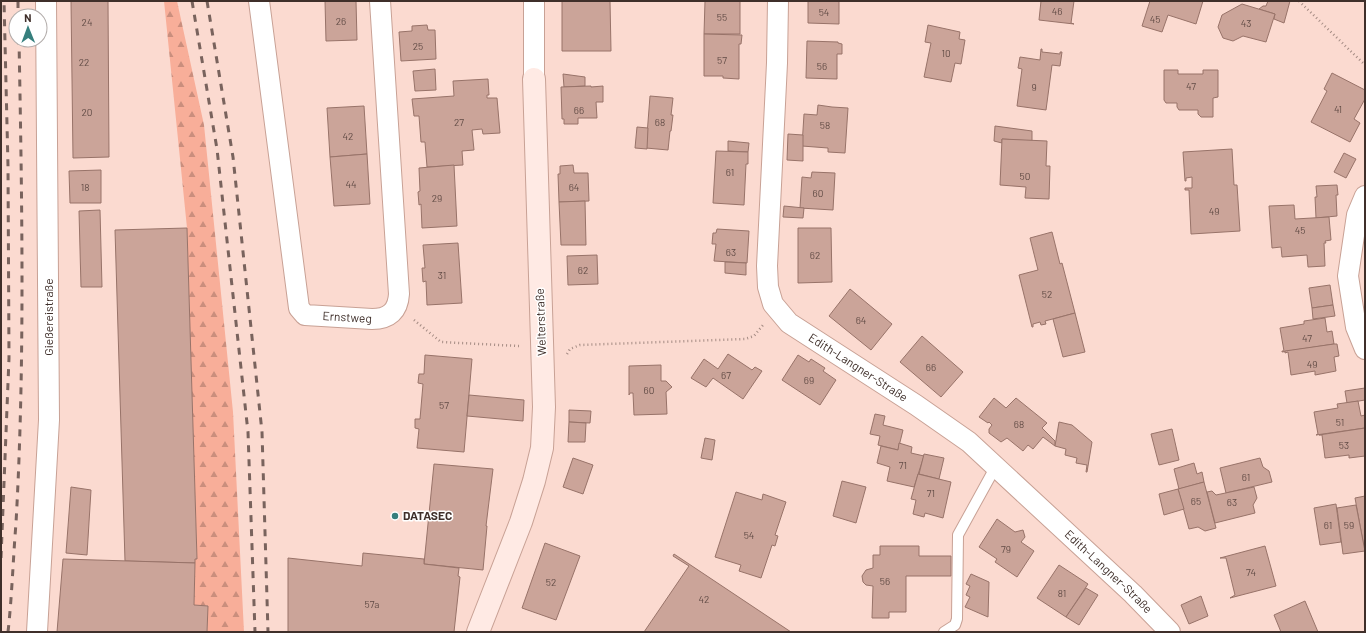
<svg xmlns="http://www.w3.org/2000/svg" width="1366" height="633" font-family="Barlow,sans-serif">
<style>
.forest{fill:url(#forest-firs)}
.building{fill:#cba499;stroke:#987369}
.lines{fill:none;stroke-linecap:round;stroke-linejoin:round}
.lane-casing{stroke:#c8a195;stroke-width:12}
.street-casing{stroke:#c8a195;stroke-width:22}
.secondary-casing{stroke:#c8a195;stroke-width:24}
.path{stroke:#a48b83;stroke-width:2.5;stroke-dasharray:1 3;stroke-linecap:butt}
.lane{stroke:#fff;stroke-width:10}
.street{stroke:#fff;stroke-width:20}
.secondary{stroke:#ffeae4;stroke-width:22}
.rail{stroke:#79635d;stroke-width:3;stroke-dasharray:7 7;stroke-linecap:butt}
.poi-dot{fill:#367f7d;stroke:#fff;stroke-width:1.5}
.labels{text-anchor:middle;stroke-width:3;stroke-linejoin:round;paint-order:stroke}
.number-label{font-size:10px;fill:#624c46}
.street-label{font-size:12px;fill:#3f2f2a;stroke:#fff}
.poi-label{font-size:12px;font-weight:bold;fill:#3f2f2a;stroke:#fff;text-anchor:start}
</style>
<defs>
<pattern id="forest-firs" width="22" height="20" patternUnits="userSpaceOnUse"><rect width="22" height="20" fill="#f8ae99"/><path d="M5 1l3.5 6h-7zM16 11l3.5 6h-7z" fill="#ca8e7d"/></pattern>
</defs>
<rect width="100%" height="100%" fill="#fbdad0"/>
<path class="forest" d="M164,1h13l27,124 29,287 11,220h-37l1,-26 -14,-1 1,-46 2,-1 -10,-330z"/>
<g class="building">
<path d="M71,1h37l1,156 -36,1z"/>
<path d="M325,1h31l1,39 -31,1z"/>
<path d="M562,1h48l1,50h-49z"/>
<path d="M705,1h35v33h-36z"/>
<path d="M808,1h31v23l-31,-1z"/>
<path d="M1041,1h33l-3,22 3,1 -35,-4z"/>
<path d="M1150,1h53l-7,23 -28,-9 -6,17 -20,-6z"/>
<path d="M1268,1h22l-6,22 -10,-4 1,-5 -16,-5 4,-3h3z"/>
<path d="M1242,4l33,10 -9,28 -23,-6 -10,5 -10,-3 -5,-11 4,-12z"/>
<path d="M427,25l1,5h7l1,29 -35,2 -2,-29 13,-1v-5z"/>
<path d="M928,25l32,7 -1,7 6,1 -4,24 -6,-1 -4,19 -27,-5 7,-34 -6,-1z"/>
<path d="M704,34l38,1 -1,9h-2v35l-16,-1v-2h-19z"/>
<path d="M807,41l31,1v1l4,1v10h-5v25l-31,-1z"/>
<path d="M1041,49h1v3l18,2v-2h2l-2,14 -8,-1 -6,45 -29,-4 5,-37 -4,-1 2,-11 20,3z"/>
<path d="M435,69l1,21 -21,1 -2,-20z"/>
<path d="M1164,70h14v4h25v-4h15v27l-5,1v19h-12l-3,-3v-4h-19l-2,-3v-4h-11l-2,-3z"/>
<path d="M1332,73l33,17v9l-11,20 6,4 -10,19 -39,-20 16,-31 -3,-2z"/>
<path d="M563,74l22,3v9l-21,1z"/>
<path d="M488,79l1,16h-2v3h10l3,35 -17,1 -1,-5 -10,1 2,20 -12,1 1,14 -36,2 -2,-25h-4l-2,-26h-5l-2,-17 42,-3 -1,-15z"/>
<path d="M591,86v1l12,-1v16h-7l1,16h-19v6h-14v-5h-2l-1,-32z"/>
<path d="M650,96l23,2 -2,17h2l-2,16h-1l-2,19 -22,-2z"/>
<path d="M818,105l14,2 16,1 -3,45 -17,-1v-4l-26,-2 2,-32 13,1z"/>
<path d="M364,106l3,48 -37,3 -3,-49z"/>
<path d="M995,126l37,5v10l-30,-2v4l-8,-2z"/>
<path d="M637,127l11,1 -1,21 -12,-1z"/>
<path d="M788,134l15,1v26l-16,-1z"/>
<path d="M1002,139l45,2 -1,25h4l-1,33 -24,-1 1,-11 -26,-2z"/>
<path d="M728,141l21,2 -1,9 -20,-1z"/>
<path d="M1232,149l2,36h3l3,46 -49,3 -2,-44h-4v-2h7v-11l-6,1v3h-1l-2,-29z"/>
<path d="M716,151l32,1v12h-2l-2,41 -31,-2z"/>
<path d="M1344,153l12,6 -10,19 -12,-6z"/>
<path d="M367,154l3,50 -36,2 -4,-49z"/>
<path d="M454,165l3,61 -35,2 -1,-24 -2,1 -1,-13 2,-1 -1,-23z"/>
<path d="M573,165l1,8h14l1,28 -30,1 -1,-28h2v-8z"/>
<path d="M101,170v33h-31l-1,-32z"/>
<path d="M812,172l23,1 -2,37 -33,-2 2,-31 9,1z"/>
<path d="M1337,185l1,10h-2l1,21 -21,2 -1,-21h2l-1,-11z"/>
<path d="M585,201l1,44h-25l-2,-43z"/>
<path d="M1294,205l1,14 34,-2 2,23 -6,1 1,2h-2l1,23 -17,1 -1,-12 -25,2 -1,-10 -9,1 -3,-42z"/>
<path d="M784,206l20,2 -1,10 -20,-1z"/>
<path d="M100,210l2,77h-21l-2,-76z"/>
<path d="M187,228l10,331h-2v4l-70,-2 -10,-331z"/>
<path d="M798,228h33l1,54 -34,1z"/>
<path d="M717,229l32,2 -2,32 -33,-2 2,-17h-4l1,-11h3z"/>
<path d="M1052,232l8,32 2,-1 13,50 -30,8 1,3 -5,1 -1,-3 -7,2v3h-1l-13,-52 19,-5 -8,-32z"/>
<path d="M458,243l4,60 -35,2 -1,-24 -3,1 -1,-14h3l-2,-23z"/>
<path d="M597,255l1,29 -30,1 -1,-29z"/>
<path d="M725,262l21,1v12l-21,-2z"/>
<path d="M1330,285l3,20 -21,3 -3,-20z"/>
<path d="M850,289l42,35 -21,26 -42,-34z"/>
<path d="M1333,305l2,11 -22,3 -1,-11z"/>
<path d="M1075,313l10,39 -22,5 -10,-38z"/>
<path d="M1325,318l2,14 5,-1 2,13 -52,8v-1h2l-4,-23 24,-4v-3z"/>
<path d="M922,336l41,36 -22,25 -41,-35z"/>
<path d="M1334,344h3l2,12 -5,1 2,14 -21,4v-4l-24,4 -3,-23 -3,1v-2z"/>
<path d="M728,354l24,16 3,-3 7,4 -19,28 -30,-21 -7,9 -15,-9 13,-19 14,10z"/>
<path d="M425,355l47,4 -8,93 -47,-4 2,-19 -4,-1v-9h5l3,-35 -5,-1 1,-9h5z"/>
<path d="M798,355l11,7 2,-3 14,9 -2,3 13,9 -16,25 -38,-25z"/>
<path d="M661,365v16h5l6,6 -6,5 1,22 -33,1 -1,-22h-3l-1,2v-29z"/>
<path d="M1365,388v12l-18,3 -2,-12z"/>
<path d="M469,395l55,5 -1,21 -56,-5z"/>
<path d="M994,398l12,10 10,-10 31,25 -5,5 13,13v5l-12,-9 -10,12 -5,-4 -5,6 -16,-13 -6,4 -12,-9v-4l3,-4 -3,-3 -1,1 -9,-6z"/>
<path d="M1358,401l3,15 4,-1v13l-49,7 2,-1 -4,-22 24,-4 -1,-4z"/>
<path d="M569,410l22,1 -1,12 -21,-1z"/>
<path d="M875,414l10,2 -2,9 20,5 -5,20 -20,-5 2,-9 -10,-2z"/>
<path d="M569,422l17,1 -1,19h-17z"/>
<path d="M1059,422l13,3 20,17 -5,30h-1l1,-7 -11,-2 1,-5 -12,-3 1,-6 -11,-3z"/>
<path d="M1365,428v28l-16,2v-3l-24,3 -3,-23h-3z"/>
<path d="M1172,429l7,31 -20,5 -8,-31z"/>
<path d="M705,438l10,2 -3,20 -11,-2z"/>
<path d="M899,443l13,4 -1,6 13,3 -10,31 -27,-6 3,-14 -13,-4 4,-17 17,4z"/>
<path d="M924,454l20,4 -5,21 -20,-5z"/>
<path d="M573,458l20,7 -10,29 -20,-7z"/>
<path d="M1260,458l3,9 6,4 3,11 -46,11 -6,-25z"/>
<path d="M1194,463l3,11 5,-2 2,10 -25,7 -5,-20z"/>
<path d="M434,464l59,5 -7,57h1l-4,44 -59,-6z"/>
<path d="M918,474l33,8 -8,36 -18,-5 -1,4 -11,-3 3,-14 -5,-1z"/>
<path d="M842,481l24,6 -10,36 -23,-7z"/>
<path d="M1204,482l12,46 -11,3 -7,-4 -9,2 -11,-40z"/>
<path d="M71,487l20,3 -4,65 -21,-2z"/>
<path d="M1254,487l3,11 -4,7 2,8 -40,10 -8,-31 5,-1 4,4z"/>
<path d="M1178,489l6,20 -20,6 -5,-21z"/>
<path d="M736,492l26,8 1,-6 23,8 -11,33 3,1 -3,10 -3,-1 -11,33 -22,-7 2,-6 -26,-8z"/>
<path d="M1365,496v51h-1l-9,-49z"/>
<path d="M1336,504l5,38 -21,3 -6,-37z"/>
<path d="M1356,505l9,46 -22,3 -6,-46z"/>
<path d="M997,519l18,13 8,-2 2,7 -4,5 13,9 -17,26 -22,-15 2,-3 -18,-12z"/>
<path d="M545,543l35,13 -24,64 -34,-12z"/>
<path d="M880,546h39v10h32v20h-45v36h-17v6h-17l1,-32 -7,-1 -3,-3 -1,-6 4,-6 7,-2v-13h7z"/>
<path d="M1265,546l11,40 -46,12 5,-3 -9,-37h-6z"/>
<path d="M363,553l61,6v5l35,4 -1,8 2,1 -6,55h-166v-74l74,8z"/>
<path d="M674,554l117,78h-147l45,-66 -16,-10z"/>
<path d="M63,559l132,4 -1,42 14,1 -1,26h-150z"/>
<path d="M1059,565l29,19 -22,33 -29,-19z"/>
<path d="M971,574l18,8 -1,35 -23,-10 5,-10 -4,-2 4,-9 -4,-2z"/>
<path d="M1086,588l12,7 -19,30 -13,-8z"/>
<path d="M1201,596l7,20 -19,8 -8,-19z"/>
<path d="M1305,601l13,31h-37l-7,-17z"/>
</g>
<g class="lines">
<defs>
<path id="lane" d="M944,632l11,-7 2,-6 1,-84 38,-69"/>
<g id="street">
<path id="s1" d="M259,1l40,307 6,7 67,4c17,0 26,-8 27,-25l-19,-293"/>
<path d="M534,1v78"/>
<path id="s2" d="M778,1l-1,62 -10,203 1,21 5,17 16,19 127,82 53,37 164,152 37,38"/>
<path d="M1365,196l-8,19 -9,61 8,51 9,22"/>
<path d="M37,632l12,-212 -3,-419"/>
</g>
<path id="secondary" d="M478,632l43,-110 13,-41 8,-33 2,-41 -10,-328"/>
</defs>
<use href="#lane" class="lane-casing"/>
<use href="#street" class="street-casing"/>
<use href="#secondary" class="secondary-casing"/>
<g class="path">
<path d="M1299,1l66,64"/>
<path d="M414,320l27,22 78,4"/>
<path d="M567,354l3,-5 10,-4 165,-6 9,-3 9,-11"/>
</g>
<use href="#lane" class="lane"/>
<use href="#street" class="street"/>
<use href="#secondary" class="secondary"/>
<g class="rail">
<path d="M18,1v15"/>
<path d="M192,1l25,148 31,283 7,200"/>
<path d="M207,1l26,156 29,275 6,200"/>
<path d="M1,558l8,-200 -1,-192 -4,-165"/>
<path d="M8,632c4,-36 5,-72 8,-109 9,-161 6,-322 3,-483"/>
</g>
</g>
<circle class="poi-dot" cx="395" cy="516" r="4"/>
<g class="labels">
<g class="number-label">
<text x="1057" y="15">46</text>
<text x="824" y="16">54</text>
<text x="722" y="21">55</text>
<text x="1155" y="23">45</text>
<text x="341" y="25">26</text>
<text x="87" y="26">24</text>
<text x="1246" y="27">43</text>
<text x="418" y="50">25</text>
<text x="946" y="57">10</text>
<text x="722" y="64">57</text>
<text x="84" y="66">22</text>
<text x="822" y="70">56</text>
<text x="1191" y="90">47</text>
<text x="1034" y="91">9</text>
<text x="1338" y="113">41</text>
<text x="579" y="114">66</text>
<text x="87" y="116">20</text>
<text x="459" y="126">27</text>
<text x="660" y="126">68</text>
<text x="825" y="129">58</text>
<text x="348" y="140">42</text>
<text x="730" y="176">61</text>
<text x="1025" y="180">50</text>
<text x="351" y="188">44</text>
<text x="85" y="191">18</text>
<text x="574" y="191">64</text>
<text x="818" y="197">60</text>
<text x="437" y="202">29</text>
<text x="1214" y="215">49</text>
<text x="1300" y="234">45</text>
<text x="731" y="256">63</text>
<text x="815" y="259">62</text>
<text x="583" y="274">62</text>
<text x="442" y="279">31</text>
<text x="1047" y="298">52</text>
<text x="861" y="324">64</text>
<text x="1307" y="342">47</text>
<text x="1312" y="368">49</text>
<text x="931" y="371">66</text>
<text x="726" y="379">67</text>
<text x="809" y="384">69</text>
<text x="649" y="394">60</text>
<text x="444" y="409">57</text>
<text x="1340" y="426">51</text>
<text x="1019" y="428">68</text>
<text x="1344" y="449">53</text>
<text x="903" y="469">71</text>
<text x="1246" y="481">61</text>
<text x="931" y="497">71</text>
<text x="1196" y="505">65</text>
<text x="1232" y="506">63</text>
<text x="1328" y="529">61</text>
<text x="1349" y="529">59</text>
<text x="749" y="539">54</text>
<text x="1006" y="553">79</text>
<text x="1251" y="576">74</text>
<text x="885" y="585">56</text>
<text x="551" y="586">52</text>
<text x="1062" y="597">81</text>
<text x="704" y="603">42</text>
<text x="372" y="608">57a</text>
</g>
<g class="street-label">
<text transform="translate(49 317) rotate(-90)" y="4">Gießereistraße</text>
<text dy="4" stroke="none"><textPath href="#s1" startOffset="361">Ernstweg</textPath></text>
<text transform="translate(541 322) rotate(-92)" y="4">Welterstraße</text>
<text dy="4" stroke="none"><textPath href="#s2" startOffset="411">Edith-Langner-Straße</textPath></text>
<text dy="4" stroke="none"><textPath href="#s2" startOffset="735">Edith-Langner-Straße</textPath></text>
</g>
<g class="poi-label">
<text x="403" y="520">DATASEC</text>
</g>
</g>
<rect width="1366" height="633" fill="none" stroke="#3f2f2a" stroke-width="4"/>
<g transform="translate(28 28) rotate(359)"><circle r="19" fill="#ffffff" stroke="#b2acaa"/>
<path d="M0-3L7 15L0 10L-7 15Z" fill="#367f7d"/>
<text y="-6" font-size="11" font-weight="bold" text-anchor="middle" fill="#3f2f2a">N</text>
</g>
</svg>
